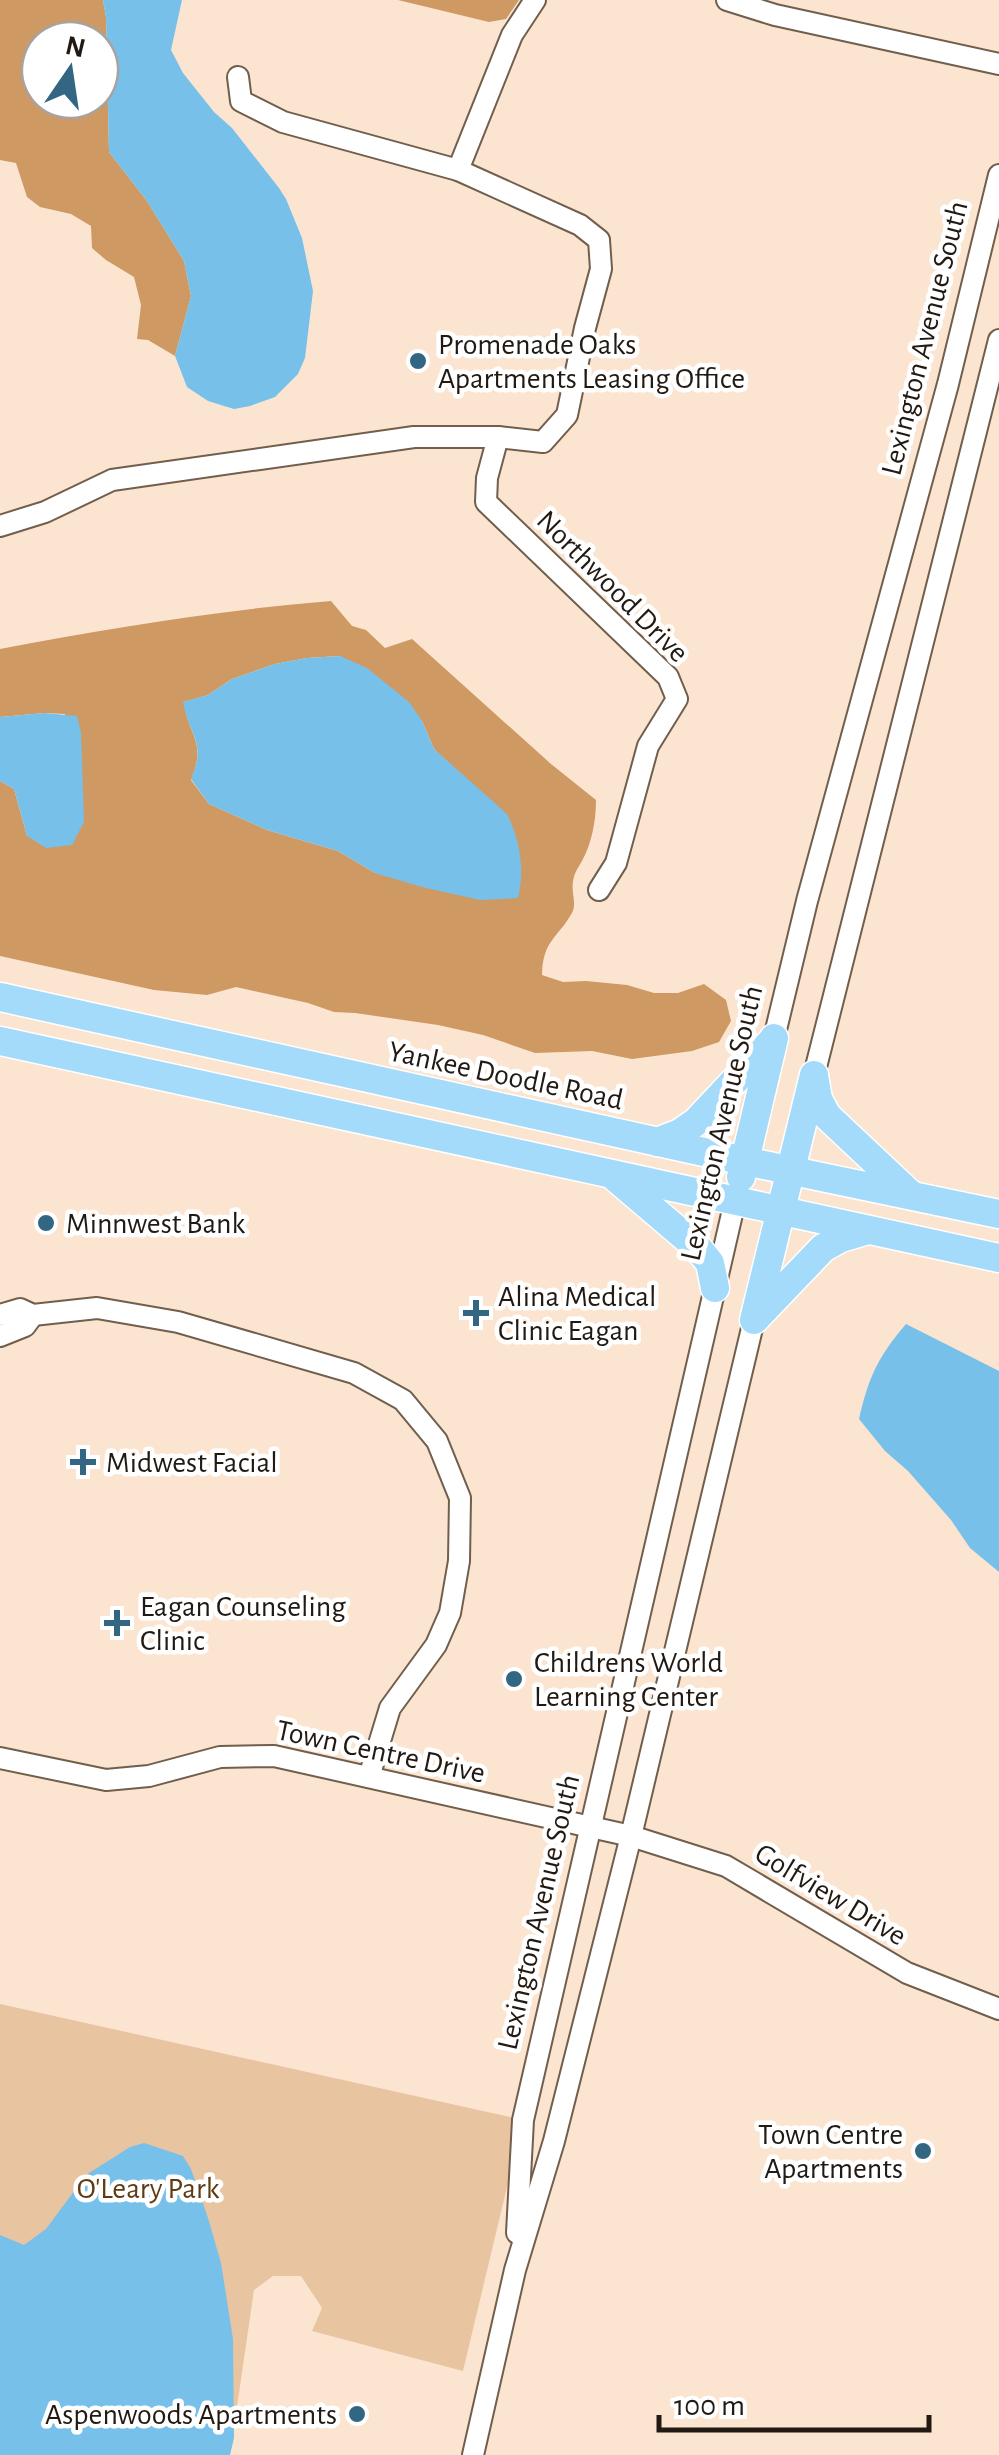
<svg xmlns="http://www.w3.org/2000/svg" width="999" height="2455" font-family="'Alegreya Sans',sans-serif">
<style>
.green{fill:#e8c4a1}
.forest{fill:#ce9963;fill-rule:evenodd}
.water{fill:#77c0ea}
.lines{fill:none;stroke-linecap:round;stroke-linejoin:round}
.minor-casing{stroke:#715e4c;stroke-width:24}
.major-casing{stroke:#fff;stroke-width:31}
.minor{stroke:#fff;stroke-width:20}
.major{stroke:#a4dafa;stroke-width:28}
.poi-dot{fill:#336683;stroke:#fff;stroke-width:4}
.labels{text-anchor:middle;stroke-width:9;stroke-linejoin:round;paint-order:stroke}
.street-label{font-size:30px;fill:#211912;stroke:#fff}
.poi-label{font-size:30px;fill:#211912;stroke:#fff;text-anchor:start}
.park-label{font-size:30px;fill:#5f3b12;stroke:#fff}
</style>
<rect width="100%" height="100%" fill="#fbe5d1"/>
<path class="green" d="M0,2004l523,116 -60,251 -151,-40 10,-23 -21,-32h-28l-19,14 -24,165h-230z"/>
<g class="forest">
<path d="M0,0h103l3,17 3,135 38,49 37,60 7,35 -16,60 -27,-16 -11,-1 4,-34 -7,-28 -28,-17 -14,-12 -1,-22 -20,-12 -31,-7 -13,-10 -11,-34 -16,-3zM40,40h60v60h-60z"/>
<path d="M398,0h121l-13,19 -17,3z"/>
<path d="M331,601l21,25 14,4 19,18 27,-9 139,125 45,36c0,20 -4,43 -14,61 -4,7 -8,12 -9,21 -2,11 4,21 -1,31 -15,26 -29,27 -30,62l21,7 23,-1 41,4 27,8h24l26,-9 22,16 5,21 -12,21 -27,9 -60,8 -40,-8 -57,2 -52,-18 -45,-10 -83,-12 -21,-1 -26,-9 -72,-16 -29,8 -53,-5 -154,-34v-175l14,8 13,47 38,-122 -20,-1 -45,4v-68c109,-21 220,-39 331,-48zM340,656l82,65 12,28 34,32 -93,92 -37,-22 -71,-21 -58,-26 -18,-24c16,-39 -2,-42 -7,-78l24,-7 24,-16 43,-15 32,-6z"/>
</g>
<g class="water">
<path d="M103,0h79l-11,50 12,23 31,39 18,16 47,60 7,11 16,39 11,53 -8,67 -7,16 -23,23 -25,9 -16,3 -26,-8 -21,-14 -12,-31 16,-60 -7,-35 -37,-60 -38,-49 -3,-135z"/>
<path d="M340,656l27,12 42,34 13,19 12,28 73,65c13,27 18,55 11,84l-38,2 -58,-13 -47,-14 -37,-22 -71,-21 -58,-26 -18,-25c16,-37 -1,-41 -8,-77l25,-7 24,-16 43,-15 32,-6z"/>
<path d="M45,713l32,3 4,16 3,90 -12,23 -26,3 -19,-12 -13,-47 -14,-8v-64z"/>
<path d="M906,1324l93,47v201l-29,-24 -19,-28 -43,-49 -23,-20 -26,-32c10,-43 19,-62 47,-95z"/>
<path d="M144,2143l39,13 8,13 17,49 13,45 12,76 1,99 -4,17h-230v-220l24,10 22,-16 40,-54 44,-28z"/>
</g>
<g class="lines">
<defs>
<g id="minor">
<path d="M727,0l48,15 224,49"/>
<path d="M238,77l3,24 42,21 175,48"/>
<path d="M498,437l45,5 24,-27 18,-87 16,-59 -2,-29 -19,-15 -122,-55 54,-135 23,-35"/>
<path d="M0,526l45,-14 67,-32 302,-43h84l-11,41 -1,24 182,175 9,22 -29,47 -32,117 -17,27"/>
<path d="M774,1038l33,-137 141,-517 51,-209"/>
<path d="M814,1075l185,-735"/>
<path d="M0,1315l20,-6 13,6 64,-7 81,14 176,51 49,27 34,41 23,57 -1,63 -9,52 -14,32 -46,63 -21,69"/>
<path d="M0,1336l25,-10 8,-11"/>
<path d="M0,1758l106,22 43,-4 71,-19 54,-1 357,80 95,30 181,107 92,36"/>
<path d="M517,2233l6,-113 212,-919"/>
<path d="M473,2455l42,-185 39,-129 77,-305 123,-516"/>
</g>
<g id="major">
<path d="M0,997l745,164 254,53"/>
<path d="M0,1041l999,217"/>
<path d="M814,1076l4,23 9,17 84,79"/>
<path d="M657,1142l23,-9 16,-11 75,-80"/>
<path d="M741,1177l33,-139"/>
<path d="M616,1178l81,69 13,16 5,25"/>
<path d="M755,1319l68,-71 18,-10 27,-8"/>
<path d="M754,1320l60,-245"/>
</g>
</defs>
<use href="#minor" class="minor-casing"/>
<use href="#major" class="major-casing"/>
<use href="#minor" class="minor"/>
<use href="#major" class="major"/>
</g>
<g class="poi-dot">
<circle cx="418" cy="361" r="10"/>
<circle cx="46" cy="1223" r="10"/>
<path d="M471 1298h10v10h10v10h-10v10h-10v-10h-10v-10h10z"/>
<path d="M78 1447h10v10h10v10h-10v10h-10v-10h-10v-10h10z"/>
<path d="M112 1608h10v10h10v10h-10v10h-10v-10h-10v-10h10z"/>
<circle cx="514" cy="1679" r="10"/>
<circle cx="923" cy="2151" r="10"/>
<circle cx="357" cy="2414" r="10"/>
</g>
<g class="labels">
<g class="street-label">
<text transform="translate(924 338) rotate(-76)" y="10">Lexington Avenue South</text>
<text transform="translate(613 586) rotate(45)" y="10">Northwood Drive</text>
<text transform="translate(506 1075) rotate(12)" y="10">Yankee Doodle Road</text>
<text transform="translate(721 1123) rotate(-77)" y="10">Lexington Avenue South</text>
<text transform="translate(381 1751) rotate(12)" y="10">Town Centre Drive</text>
<text transform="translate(831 1894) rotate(31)" y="10">Golfview Drive</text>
<text transform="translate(538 1912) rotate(-77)" y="10">Lexington Avenue South</text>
</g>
<g class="poi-label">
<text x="438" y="354">Promenade Oaks<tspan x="438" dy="34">Apartments Leasing Office</tspan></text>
<text x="66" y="1233">Minnwest Bank</text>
<text x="498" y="1306">Alina Medical<tspan x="498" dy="34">Clinic Eagan</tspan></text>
<text x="106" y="1472">Midwest Facial</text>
<text x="140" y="1616">Eagan Counseling<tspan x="140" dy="34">Clinic</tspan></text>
<text x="534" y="1672">Childrens World<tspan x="534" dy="34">Learning Center</tspan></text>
<text x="903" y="2144" text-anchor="end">Town Centre<tspan x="903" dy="34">Apartments</tspan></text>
<text x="337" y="2424" text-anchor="end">Aspenwoods Apartments</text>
</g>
<g class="park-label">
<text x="148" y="2198">O'Leary Park</text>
</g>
</g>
<g transform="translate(70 70) rotate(13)"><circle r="48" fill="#ffffff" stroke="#a6a3a0" stroke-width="2.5"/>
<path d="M0-8L18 38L0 25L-18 38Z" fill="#336683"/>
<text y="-15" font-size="28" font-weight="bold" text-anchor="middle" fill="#211912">N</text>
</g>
<path d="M659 2415v15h270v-15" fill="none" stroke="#211912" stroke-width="5"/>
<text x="674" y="2415" font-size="30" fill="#211912" stroke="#ffffff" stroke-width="8" paint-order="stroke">100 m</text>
</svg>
